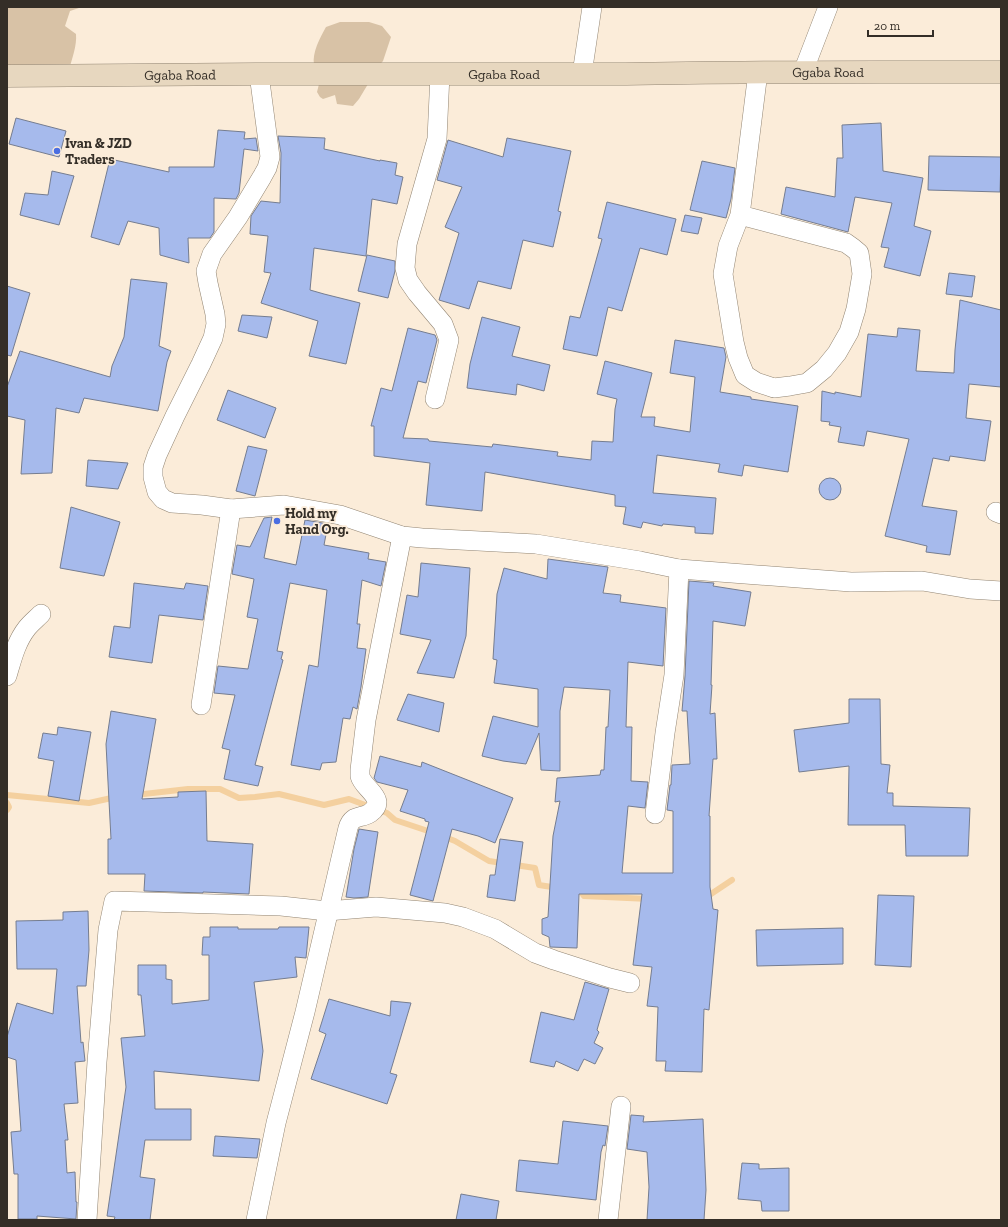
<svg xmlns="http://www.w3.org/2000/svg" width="1008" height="1227" font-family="'Zilla Slab',serif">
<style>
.green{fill:#d8c2a6}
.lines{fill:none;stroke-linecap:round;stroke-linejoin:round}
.stream{stroke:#f4d09f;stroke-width:6}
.building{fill:#a6baec;stroke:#757d90}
.street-casing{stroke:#928573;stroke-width:20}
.secondary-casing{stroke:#928573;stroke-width:23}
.street{stroke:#fff;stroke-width:19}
.secondary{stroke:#e7d7bf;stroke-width:22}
.poi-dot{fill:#4b6ee1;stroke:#fbecd9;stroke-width:1.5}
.labels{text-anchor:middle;stroke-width:3.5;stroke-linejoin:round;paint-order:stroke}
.street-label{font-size:14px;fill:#342e27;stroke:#fbecd9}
.poi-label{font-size:14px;font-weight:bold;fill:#342e27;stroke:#fbecd9;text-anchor:start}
</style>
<rect width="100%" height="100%" fill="#fbecd9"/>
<g class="green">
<path d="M7,7h71l1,1 -9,3 -5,15 11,8c1,12 -4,24 -7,36h-62z"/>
<path d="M340,22h29l13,4 9,11 -8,24 -7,8 -62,-4c-2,-13 6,-27 12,-38z"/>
<path d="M320,80l48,4 -9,15 -6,7 -16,-2 -2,-9 -12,4 -3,-2 -3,-5z"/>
</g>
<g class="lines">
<g class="stream">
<path d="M7,795l82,8 27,-6"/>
<path d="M135,795l53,-6h32l19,9 16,-1 24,-3 45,11 25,-6 38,14 8,7 39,13"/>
<path d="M7,803l2,4 -2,3"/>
<path d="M442,836l13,5 34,20 46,7 4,17 19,3"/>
<path d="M577,890h3l4,6 65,3"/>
<path d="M704,896l7,-2 21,-14"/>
</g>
</g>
<g class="building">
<path d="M16,118l50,13 -7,26 -50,-13z"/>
<path d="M881,123l2,48 40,7 -9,48 17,5 -11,45 -36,-9 5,-19 -8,-1 11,-44 -37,-6 -7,35 -67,-18 5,-27 49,10 2,-39h6l-1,-33z"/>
<path d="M218,130l27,2 -1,7 12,-1 2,13 -14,-2 -5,44 -3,6 -22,-1v34l-4,6h-22l1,25 -29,-8 -1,-27 -31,-7 -9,24 -28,-8 19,-78 59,13v-5h45z"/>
<path d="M278,136l47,2 -1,11 56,12v-1l17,3 -2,12 8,2 -6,27 -25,-5 -6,57 -52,-8 -4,42 14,4 36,9 -14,61 -37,-8 9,-35 -57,-18 10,-30 -7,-1 4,-36 -18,-2 1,-18 10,-15 19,2 1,-50z"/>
<path d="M507,138l64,13 -13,60 3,1 -8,35 -30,-7 -12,49 -33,-8 -9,28 -30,-9 20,-67 -14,-6 17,-40 -25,-7 11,-40 55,17z"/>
<path d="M929,156l72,1 -1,35 -72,-2z"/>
<path d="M702,161l33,7 -4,31 -5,19 -36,-8z"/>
<path d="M52,171l22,5 -15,49 -39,-10 5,-22 23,2z"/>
<path d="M607,202l69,17 -9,36 -27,-7 -18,63 -14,-4 -11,49 -34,-7 7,-33 10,2 22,-79 -4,-1z"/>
<path d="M685,215l17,3 -4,16 -17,-3z"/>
<path d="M367,255l28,6v10l-7,27 -30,-7z"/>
<path d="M949,273l26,3 -3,21 -26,-3z"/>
<path d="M131,279l36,4 -8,63 12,5 -4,11 -9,49 -74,-13 -5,15 -23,-5 -4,65 -31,1 4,-54 -18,-4v-29l13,-36 90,26 2,-11 12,-29z"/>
<path d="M7,286l23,7 -19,63 -4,-1z"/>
<path d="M960,300l41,10v77l-32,-3 -3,34 25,3 -6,40 -35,-5 -1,5 -16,-3 -11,48 35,5 -7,44 -24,-3 1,-6 -42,-10 24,-97 -42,-8 -3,15 -26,-4 3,-15 -12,-2 1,-3 -9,-1 1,-30 13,3v-2l26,5 7,-63 29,3 1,-9 22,2 -4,41 38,2 1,-23z"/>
<path d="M242,315l30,2 -5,21 -29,-7z"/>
<path d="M482,317l38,10 -8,29 38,9 -6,26 -27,-7 -1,11 -49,-7 3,-24z"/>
<path d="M408,328l27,7 2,5 -11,43 -8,-2 -15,57 25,1 1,2 63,6 1,-3 65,8 -1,4 34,4 1,-19 21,1 2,-33 2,-10 -20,-5 8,-33 47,12 -11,44h14l-1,9 36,6 5,-55 -25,-4 5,-33 49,8 2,9 -6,35 31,5v2l47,7 -10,66 -44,-7 -2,11 -24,-4 2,-8 -63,-9 -4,38 63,5 -3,36 -18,-1v-6l-32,-3 -1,2 -19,-4 -2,6 -18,-4 3,-17 -11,-1v-11l-130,-23 -3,39 -56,-6 4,-42 -56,-7v-30h-3l10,-38 11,3z"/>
<path d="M228,390l48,18 -11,30 -48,-18z"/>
<path d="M248,446l19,4 -12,46 -19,-5z"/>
<path d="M88,460l40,3 -10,26 -32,-3z"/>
<circle cx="830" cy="489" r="11"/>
<path d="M71,507l49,15 -16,54 -44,-8z"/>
<path d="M272,517l-8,41 32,7 9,-45 23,4 -4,21 45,8 -1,6 18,3 -5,24 -19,-6 -5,44h3l-3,24 9,1 -5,38 -4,22 -4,-2 -3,12 -7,-1 -7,44 -14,1 -2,7 -29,-5 18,-100 9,2 9,-77 -37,-7 -13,68 6,1 -2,7 2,1 -28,105 8,2 -5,19 -34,-7 6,-29 -8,-2 13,-53 -21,-2 4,-27 30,3 10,-50 -11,-2 7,-38 -22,-5 5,-29 13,2 14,-29z"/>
<path d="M548,559l60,8 -5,26 18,2 -1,7 46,6 -3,58 -35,-4 -2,65h6l-1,54 17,1 -3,26 -17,-2 -6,67h51v-62l-6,-1 3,-25h1l1,-20 18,-1 -3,-53h-5l3,-35 4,-95 25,2 -1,3 38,6 -6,34 -32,-5 -2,64h1l-2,29 5,-1 2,46h-4l-4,57h1v71l3,22 5,1 -9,100 -5,-1 -2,63 -37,-1 1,-10h-10l2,-54 -11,-1 5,-39 -19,-2 9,-71h-63l-2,54 -27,-1 -1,-10 -7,-3v-15l6,-2 5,-81 7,-35 -5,1 2,-24 43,-3 1,-5h3l2,-43h2l2,-37 -46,-3 -4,24v60l-19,-1 -2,-37 -13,31 -23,-3 -21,-5 11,-40 45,11v-38l-44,-6 3,-23 -4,-1 4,-65 7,-26 43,11z"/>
<path d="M421,563l49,5 -4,68 -12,42 -37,-5 14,-33 -31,-6 7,-39 11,2z"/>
<path d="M134,583l50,6 2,-6 22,3 -5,34 -44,-5 -7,48 -43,-6 5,-31 16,2z"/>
<path d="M408,694l36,9 -5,29 -42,-12z"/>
<path d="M849,699h31l1,65 9,1 -3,28h6v13l77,2 -2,48h-62l-1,-31h-57l1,-59 -50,6 -5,-42 55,-7z"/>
<path d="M111,711l45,8 -14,80 36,-2v-5l28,-1 1,50 46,3 -4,50 -46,-2v1l-59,-2 1,-17h-37v-35h3l-5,-95z"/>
<path d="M58,727l33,5 -12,69 -31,-5 6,-35 -16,-3 5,-25 14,2z"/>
<path d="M380,756l41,11 1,-5 91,36 -18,45 -17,-7 -26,-7 -19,72 -23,-6 19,-73 -4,-1v-2l-25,-8 8,-21 -31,-8 -3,-4z"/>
<path d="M359,829l19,3 -10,65 -14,1 -8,-1 8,-48z"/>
<path d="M500,839l23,3 -8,59 -28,-4 3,-22h5z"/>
<path d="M878,895l36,1 -3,71 -36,-2z"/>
<path d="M88,911l1,39 -3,36h-9l4,57 2,-1 2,19 -10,1 3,41 -14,1 4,36h-3l2,33 8,-1 1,30h1l-1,17 -39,-3v3h-19v-45h-4l-3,-42 10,-1 -5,-71 -9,-3v-20l10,-34 36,11 4,-45h-40l-1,-48 47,-1v-8z"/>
<path d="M210,927h28v2h40l1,-2h30l-3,31 -11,-1 2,20 -43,5 9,69 -4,30 -105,-10 1,38h36v31h-46l-5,37 15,2 -5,41h-36l1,-3 -8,-1 19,-129 -5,-49 24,-2 -4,-41h-3v-30h28v14l6,1v24l37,-4v-45h-7l1,-18h7z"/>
<path d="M843,928v36l-86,2 -1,-36z"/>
<path d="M585,982l24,7 -12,41 2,2 -5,11 9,5 -8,16 -11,-5 -6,12 -22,-10 -2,6 -24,-5 11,-50 33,8z"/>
<path d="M329,999l61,17 1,-15 20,2 -21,70 7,2 -10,29 -76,-25 15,-45 -7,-3z"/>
<path d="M631,1115l13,1 -1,6 60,-3 3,71 -2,30h-57l2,-33 -2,-35 -20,-3z"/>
<path d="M563,1121l45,5 -3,20 -2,-1 -2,7 -5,48 -80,-9 3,-31 39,4z"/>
<path d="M215,1136l45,3 -3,19 -44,-2z"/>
<path d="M742,1163l17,1v5l30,-1v43h-27l-1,-10 -23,-2z"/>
<path d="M461,1194l38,7 -3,19h-40z"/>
</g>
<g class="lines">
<defs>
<g id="street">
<path d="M803,72l25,-65"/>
<path d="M259,74l11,83 -3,11 -5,9 -24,40 -26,37 -6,17 2,12 7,31 1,10 -3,14 -12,26 -26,52 -18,39 -4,12v10l4,15 6,7 9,4 30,2 29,4 53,-4 56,10 62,21 20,2 114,6 104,17 39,8 172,13 71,-1 48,8 31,2"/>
<path d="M582,74l10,-67"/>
<path d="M740,215l106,28 7,5 6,5 3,21 -6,35 -7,23 -12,21 -13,16 -17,14 -17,3 -16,2 -18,-6 -11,-7 -7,-17 -4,-16 -11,-68 5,-28 12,-31 18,-143"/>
<path d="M435,399l14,-59 -6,-16 -26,-31 -9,-13 -3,-12 2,-24 30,-105 3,-65"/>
<path d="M996,512l5,2"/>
<path d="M7,676c5,-17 9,-34 20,-48 4,-5 9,-9 14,-14"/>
<path d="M201,705l30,-196"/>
<path d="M655,814l10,-81 9,-58 5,-106"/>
<path d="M87,1220l10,-158 11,-132 6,-29 167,5 46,5 49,-4 69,6 18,4 32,12 40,24 19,7 56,18 20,5"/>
<path d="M256,1220l20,-97 29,-111 43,-184c4,-14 13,-9 22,-15 19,-14 -7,-24 -10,-37 0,-2 0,-4 0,-6l6,-50 36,-184"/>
<path d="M608,1220l13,-114"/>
</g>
<g id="secondary">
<path id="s1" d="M7,76l252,-2h367c125,-3 250,-2 375,-2"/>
</g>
</defs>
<use href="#street" class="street-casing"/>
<use href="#secondary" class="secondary-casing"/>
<use href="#street" class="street"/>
<use href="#secondary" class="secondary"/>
</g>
<g class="poi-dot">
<circle cx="57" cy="151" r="4"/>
<circle cx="277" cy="521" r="4"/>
</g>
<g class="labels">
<g class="street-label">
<text dy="5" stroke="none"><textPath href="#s1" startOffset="821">Ggaba Road</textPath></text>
<text dy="5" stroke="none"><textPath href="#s1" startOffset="497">Ggaba Road</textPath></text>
<text dy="5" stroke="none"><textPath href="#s1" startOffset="173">Ggaba Road</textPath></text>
</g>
<g class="poi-label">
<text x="65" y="148">Ivan &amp; JZD<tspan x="65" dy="16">Traders</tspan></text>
<text x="285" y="518">Hold my<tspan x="285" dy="16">Hand Org.</tspan></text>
</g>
</g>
<rect width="1008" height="1227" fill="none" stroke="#342e27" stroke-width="16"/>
<path d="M868 30v6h65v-6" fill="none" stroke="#342e27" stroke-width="2"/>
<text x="874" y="30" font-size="12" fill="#342e27" stroke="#fbecd9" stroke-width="3" paint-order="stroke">20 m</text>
</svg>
